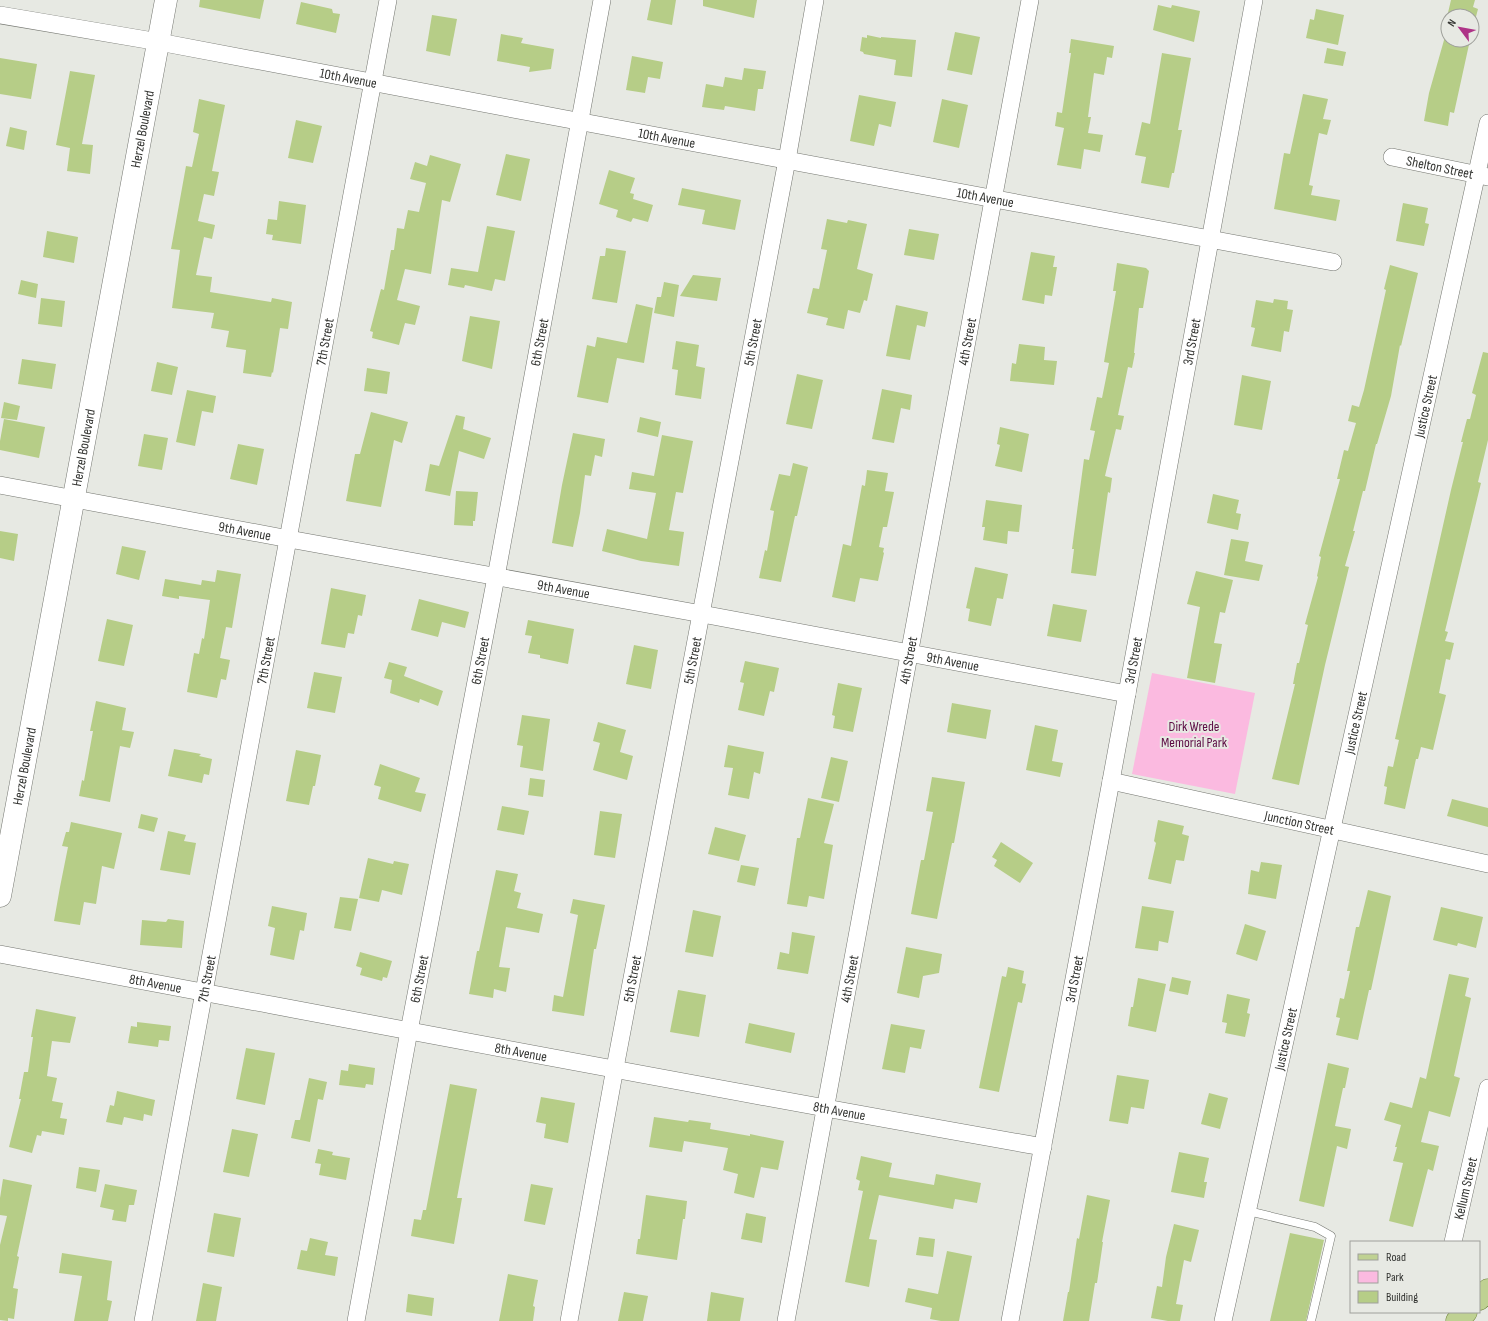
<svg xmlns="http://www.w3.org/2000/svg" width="1488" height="1321" font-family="'Sofia Sans Condensed',sans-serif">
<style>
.green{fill:#fbbae0}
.building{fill:#b6cd87}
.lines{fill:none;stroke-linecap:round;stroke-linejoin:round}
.lane-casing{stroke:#747670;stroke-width:9}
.street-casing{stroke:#747670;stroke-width:18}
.secondary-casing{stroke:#747670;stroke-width:23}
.primary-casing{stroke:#728640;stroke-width:23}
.lane{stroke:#fff;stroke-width:8}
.street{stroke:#fff;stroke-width:17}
.secondary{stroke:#fff;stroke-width:22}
.primary{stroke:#bfd192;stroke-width:22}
.labels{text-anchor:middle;stroke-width:4;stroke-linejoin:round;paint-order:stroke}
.street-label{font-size:14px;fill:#323330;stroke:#e7e9e3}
.park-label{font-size:14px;fill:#5c0c44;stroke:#e7e9e3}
</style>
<rect width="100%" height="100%" fill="#e7e9e3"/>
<path class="green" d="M1152,673l103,20 -20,101 -103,-20z"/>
<g class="building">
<path d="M200,0h64l-4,19 -61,-12z"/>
<path d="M651,0h25l-4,25 -25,-5z"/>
<path d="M703,0h54l-3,18 -51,-12z"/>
<path d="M1451,0h24l-2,7 5,2 -6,23v-16h-24l-1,1z"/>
<path d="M301,2l31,7 1,4 7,1 -4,19 -40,-9z"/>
<path d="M1158,5l13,3 1,-3 28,6 -6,31 -41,-12z"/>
<path d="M1316,9l28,6 -6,30 -32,-7 4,-19 4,1z"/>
<path d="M432,15l25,4 -7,37 -24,-5z"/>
<path d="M1448,26v14h22l-16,73 -4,-1 -2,14 -24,-5 5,-28z"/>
<path d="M955,32l25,5 -8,38 -25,-5z"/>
<path d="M501,34l22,4 -2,5 33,6 -3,20 -22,3 1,-5 -33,-6z"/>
<path d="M867,35l14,3v-1l35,3 -4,37 -18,-2 2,-15 -32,-6 -1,-2 -3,-1 2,-14 5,1z"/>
<path d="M1071,39l43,7 -2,12 -5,-1 -3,18 -10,-2 -6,44h3l-3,16 15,2 -3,17 -16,-3 -3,20 -24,-4 7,-37 -9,-2 2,-14 5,1 9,-60h-2z"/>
<path d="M1327,48l19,4 -3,14 -19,-3z"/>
<path d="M1162,53l29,5 -13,72h4l-8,43h-2l-3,15 -28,-5 5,-26 -11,-2 7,-33 8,2z"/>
<path d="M632,56l31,6 -3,17 -12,-2 -3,16 -19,-3z"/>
<path d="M0,58l37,6 -6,35 -31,-5z"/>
<path d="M744,68l22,3 -3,18h-5l-3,22 -30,-5 -1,4 -22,-3 4,-23 17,3 2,-10 17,3z"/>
<path d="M70,71l25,4 -13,69 11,1 -3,29 -23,-3 3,-23 -14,-3z"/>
<path d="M1303,94l25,5 -5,20 8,1 -4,15 -8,-2 -10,52 4,1 -2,9 29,5 -4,21 -62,-12 10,-56 6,1z"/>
<path d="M859,95l37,7 -5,25 -12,-3 -5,22 -24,-5z"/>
<path d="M199,99l26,6 -13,66 7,1 -5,24 -10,-2 -6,27 17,4 -3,14 -8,-2 -8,38 16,2 -2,15 61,10 1,-4 20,4 -4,27 -8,-1 -7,45 -1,-1 -1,5 -28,-4 3,-23 -20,-3 3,-16 -18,-3 3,-15 -42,-5 8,-58 -9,-1 15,-83 6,1 7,-33 -6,-2z"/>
<path d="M942,99l26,6 -9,43 -26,-6z"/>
<path d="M296,120l26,6 -9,37 -25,-5z"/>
<path d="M10,127l17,4 -3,19 -18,-4z"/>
<path d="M506,154l24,5 -9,42 -25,-6z"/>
<path d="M430,155l31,9 -11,38 -8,-2 -11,74 -26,-5 -8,31 23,6 -5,19 -10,-2 -6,22 -27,-7 1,-6 -3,-1 11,-42 3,1 7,-40h3l3,-22 7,1 4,-19 11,2 7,-29 -16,-4 5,-17 12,4z"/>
<path d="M609,170l26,8 -5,15 4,1 -1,5 20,6 -5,17 -15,-4 -2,4 -15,-5 2,-7 -19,-6z"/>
<path d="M682,188l59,12 -6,30 -33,-6 3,-14 -27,-5z"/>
<path d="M279,201l27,4 -5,39 -29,-4 1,-5 -7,-1 2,-15 9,1z"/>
<path d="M1403,203l25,5 -3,15 4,1 -5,22 -28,-5z"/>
<path d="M827,219l20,4 1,-3 19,4 -10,45 16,5 -6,27 -3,-1 -4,13 -12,-3 -4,19 -18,-4 2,-7 -21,-5 6,-25 6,1 8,-39 -6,-1z"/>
<path d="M487,226l28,5 -10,50 -10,-2 -3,12 -27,-6 -1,3 -16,-3 3,-17 27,4z"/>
<path d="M909,229l30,5 -5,26 -30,-5z"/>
<path d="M47,231l31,6 -4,26 -31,-6z"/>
<path d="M606,248l20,3 -9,52 -25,-4 8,-43h5z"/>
<path d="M1031,252l24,4 -2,11h4l-5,29 -7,-1 -1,9 -22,-4z"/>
<path d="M1117,263l29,5 3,3 -6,37h-4l-5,45h1l-3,15 -4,-1 -10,48 6,1 -3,14 -5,-1 -11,47 7,2 -2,15 -2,-1 -12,84 -25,-3 3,-24h-2l12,-90 5,1 6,-29 -5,-1 7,-33 5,1 7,-35 -5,-1 12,-71h-3z"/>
<path d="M1390,265l28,8 -17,73 -1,-1 -9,51 -14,48h-1l-11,47h-2l-10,40h2l-10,35 4,1 -24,98 -26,120 -27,-6 23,-95h-2l4,-21h2l9,-38 -3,-1 13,-47 -1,-1 4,-19 -2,-1 21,-77h-3l7,-29 4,1 8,-28 -8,-2 4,-16 7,2 5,-17 22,-100 -2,-1z"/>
<path d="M693,275l28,3 -4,23 -37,-5z"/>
<path d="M21,280l17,4 -2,14 -18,-4z"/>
<path d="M664,282l15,3 -5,32 -20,-4 3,-16h4z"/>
<path d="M41,298l24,3 -3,26 -24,-3z"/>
<path d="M1274,299l14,2 -1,8 6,1 -4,22 -5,-1 -3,21 -30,-6 4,-18 -4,-1 5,-27 17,3z"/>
<path d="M636,304l17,4 -9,55 -27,-5 -9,45 -31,-6 10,-52 8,2 2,-10 30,6z"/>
<path d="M896,305l32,7 -3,15 -8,-2 -7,35 -24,-4z"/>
<path d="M470,316l30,5 -8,48 -30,-8z"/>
<path d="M676,341l23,4 -3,21 9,2 -4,31 -26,-4 3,-25 -6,-1z"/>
<path d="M1019,344l26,3 -1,13 13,1 -3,24 -44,-4 2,-18 4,1z"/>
<path d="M1483,352l5,1v87l-10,42 3,1 -36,148 3,1 -3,9 9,2 -4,17 -4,-1 -7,34 7,2 -13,55 -12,-3 -3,12h-2l-11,50 -21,-5 3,-17 -3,-1 4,-20 5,1 6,-27 -4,-1 56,-249 12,-48h-2l6,-23h3l6,-24 -4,-2z"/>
<path d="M22,359l34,5 -4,25 -34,-5z"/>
<path d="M157,362l21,5 -6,28 -21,-4z"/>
<path d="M367,368l23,4 -3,22 -23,-3z"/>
<path d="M797,374l26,6 -11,49 -26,-5z"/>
<path d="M1242,375l29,6 -9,49 -28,-5z"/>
<path d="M882,389l30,6 -2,15 -9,-2 -7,35 -22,-4z"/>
<path d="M187,390l29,6 -3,17 -11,-2 -7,35 -19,-4z"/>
<path d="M4,402l16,4 -3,14 -16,-2z"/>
<path d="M371,412l37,10 -6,21 -8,-3 -13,67 -35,-6 9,-47h5z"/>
<path d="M456,415l9,2 -2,12 28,9 -7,21 -25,-8 -9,45 -25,-5 5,-27 9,2z"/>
<path d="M640,417l21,5 -3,15 -21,-5z"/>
<path d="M4,419l41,8 -6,31 -39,-8v-9z"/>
<path d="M1000,427l29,7 -7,38 -27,-6 5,-21 -3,-1z"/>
<path d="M573,433l32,6 -3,18 -7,-2 -4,21 -6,-1 -5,38 -7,34 -21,-4 10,-58z"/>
<path d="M144,434l24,4 -6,32 -24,-4z"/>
<path d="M662,435l31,6 -10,52 -7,-1 -7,38 15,2 -5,34 -38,-5 -39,-10 5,-22 40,10 9,-46 -27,-4 3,-17 22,4z"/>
<path d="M238,444l26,5 -7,36 -27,-6z"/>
<path d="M793,463l15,4 -11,49h-2l-14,66 -22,-4 6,-28 2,1 7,-40 -4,-1 9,-36 11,2z"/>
<path d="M867,470l21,3 -3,18 9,1 -7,35h-4l-4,20 5,1 -1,4 1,1 -6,28 -18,-3 -5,24 -23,-5 11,-53 8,2 11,-61 3,1z"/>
<path d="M456,491l22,1 -3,29h-2v5l-19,-1z"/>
<path d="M1213,494l26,6 -3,13 5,1 -3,16 -31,-7z"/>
<path d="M986,500l36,5 -3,27 -11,-1 -1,13 -24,-4 2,-13h-3z"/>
<path d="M0,531l18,3 -4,27 -14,-3z"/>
<path d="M1231,539l18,3 -4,19 18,4 -4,16 -35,-6z"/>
<path d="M122,546l24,5 -7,29 -23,-6z"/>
<path d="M975,567l33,7 -5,25 -6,-1 -6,28 -23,-5 2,-12 -4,-1z"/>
<path d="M217,570l24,4 -9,54 -6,-1 -6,31 10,2 -4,20 -5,-1 -4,19 -30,-6 7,-39 5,1 3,-16 2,1 6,-39 -31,-4v3l-17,-3 3,-17 36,6 1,-5 13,2z"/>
<path d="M1196,571l37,9 -8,33 -5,-1 -6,31 8,1 -7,39 -28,-5 13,-71 -13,-3z"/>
<path d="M331,588l35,7 -4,21 -4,-1 -4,19 -6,-1 -3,15 -24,-4z"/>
<path d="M419,599l50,13 -4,16 -23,-6 -4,15 -27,-7z"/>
<path d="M1053,604l34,6 -6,32 -34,-6z"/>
<path d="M107,619l26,6 -9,41 -26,-5z"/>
<path d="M528,620l46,9 -6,35 -28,-6v-3l-12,-2 4,-17 -7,-1z"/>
<path d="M634,645l24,5 -7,39 -25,-5z"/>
<path d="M745,661l34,7 -5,24 -4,-1 -6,25 -26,-6 6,-27 -4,-1z"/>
<path d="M389,662l18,5 -3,9 39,15 -5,15 -18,-7 -1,4 -29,-10 2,-13 -8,-2z"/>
<path d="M314,672l28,5 -7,36 -28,-5z"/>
<path d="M838,683l24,5 -9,44 -20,-4 2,-12 -3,-1z"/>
<path d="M96,701l30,7 -4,22 12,2 -4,16 -10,-2 -10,56 -31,-6 3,-16 2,1 9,-50h-3z"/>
<path d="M952,703l39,7 -5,29 -39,-7z"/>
<path d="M522,715l28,4 -7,52 -23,-4 3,-21 -6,-1z"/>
<path d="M598,722l28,8 -6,22 13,4 -6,24 -34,-10 7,-27 -7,-2z"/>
<path d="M1035,725l23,5 -6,31 11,2 -3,14 -34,-7z"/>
<path d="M728,745l36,7 -4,22 -6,-2 -5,27 -21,-4 5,-27 -9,-1z"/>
<path d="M174,749l27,5 -2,2 13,3 -3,16 -5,-1 -2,9 -34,-7z"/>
<path d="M296,750l25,5 -6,31h-2l-4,19 -23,-4z"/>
<path d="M831,757l17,4 -9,41 -18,-4z"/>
<path d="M380,764l40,14 -5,14 11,2 -5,18 -43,-13 3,-12 -7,-2z"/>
<path d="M932,777l33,5 -11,61h-2l-15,76 -26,-5 10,-54h3l9,-48 -7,-1z"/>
<path d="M530,778l15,2 -2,17 -15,-2z"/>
<path d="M808,798l26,6 -10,39 9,2 -9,54 -15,-3 -2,11 -20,-3 10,-66h3z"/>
<path d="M1452,799l36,9v19l-41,-11z"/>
<path d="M502,806l27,5 -5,24 -27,-5z"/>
<path d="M600,811l22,3 -7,44 -21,-3z"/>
<path d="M141,814l17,4 -4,14 -16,-4z"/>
<path d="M1158,820l26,6 -2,8 7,2 -5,25 -8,-1 -5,24 -23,-5 8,-36 -2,-2z"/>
<path d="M71,822l51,11 -8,36 -12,-3 -6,38 -12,-2 -4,23 -26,-4 6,-34 8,-40 -6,-1 4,-14h3z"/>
<path d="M715,827l31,8 -7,26 -31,-7z"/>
<path d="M168,831l18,4 -2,6 12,2 -6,32 -30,-5z"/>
<path d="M1001,842l32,21 -13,20 -26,-17 3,-6 -5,-3z"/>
<path d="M368,858l25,6 1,-3 15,3 -7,31 -20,-5 -3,12 -20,-4z"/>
<path d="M1261,862l21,3 -6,34 -28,-5 3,-24 8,2z"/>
<path d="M741,865l18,3 -4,18 -18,-4z"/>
<path d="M496,870l22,4 -4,17 7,2 -4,15 26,6 -4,19 -33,-6 -7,40 11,1 -4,24 -12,-3 -1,9 -24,-4 8,-43h2z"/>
<path d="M1368,890l23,6 -20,94h-2l-11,50 -22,-5 4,-17 -4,-1 4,-19 4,1 6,-28h-3l7,-34 2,-10h3z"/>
<path d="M340,897l18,2 -7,32 -17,-3z"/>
<path d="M573,899l32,6 -9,44h-2l-10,67 -32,-5 2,-16 9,2 15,-82 -8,-2z"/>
<path d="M272,906l35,7 -3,18 -4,-1 -6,30 -24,-5 5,-27 -7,-2z"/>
<path d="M1142,906l32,5 -6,32 -9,-2 -1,10 -23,-3z"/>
<path d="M1441,907l42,10 -7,31 -18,-5 -1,3 -24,-6z"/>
<path d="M693,910l28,6 -8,41 -28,-5z"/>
<path d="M168,919l16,2 -2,27 -42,-3 2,-25 24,2z"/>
<path d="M1245,924l21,7 -9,30 -21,-7z"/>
<path d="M792,932l23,4 -7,38 -31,-5 3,-17 9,2z"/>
<path d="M906,947l36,7 -3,19 -16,3 -4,22 -22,-5z"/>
<path d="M360,952l32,9 -5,17 -4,-1 -1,4 -22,-6 2,-7 -6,-2z"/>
<path d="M1008,967l16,4 -2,12 4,1 -4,19 -4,-1 -19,90 -20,-4 23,-112 4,1z"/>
<path d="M1449,974l20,4 -4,18 6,2 -17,78 6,2 -10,39 -21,-6 -8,31 18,4 -6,25 -5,-2 -15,58 -24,-6 14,-58 -10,-2 4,-14h-2l6,-22 -17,-5 6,-18 22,6 8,-31 6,2z"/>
<path d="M1172,977l19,4 -3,14 -19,-4z"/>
<path d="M1138,978l28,6 -10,48 -28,-6 3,-19h2z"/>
<path d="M678,990l28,5 -7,42 -29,-5z"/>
<path d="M1227,994l23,5 -3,14 3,1 -5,23 -20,-4 2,-10 -5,-1z"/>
<path d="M36,1009l40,8 -6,26 -18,-2 -5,35 10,2 -5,23 11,2 -3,15 7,1 -3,16 -22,-4 -1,5 -4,-1 -5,18 -23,-6 12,-48h-2l5,-27h4l5,-35h-2z"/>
<path d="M137,1022l34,4 -2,15 -10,-1 -1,7 -30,-4 3,-17 6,1z"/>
<path d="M749,1023l46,10 -4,20 -46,-10z"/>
<path d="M891,1024l34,6 -4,19 -11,-2 -5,26 -23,-4z"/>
<path d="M246,1048l29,5 -10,52 -29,-6z"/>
<path d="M1328,1063l21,5 -4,20h-2l-8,38 16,3 -4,20 -10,-3 -13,61 -25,-6z"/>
<path d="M349,1064l26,4 -2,17 -7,-1 -1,4 -26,-3 2,-15 7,1z"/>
<path d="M1117,1075l32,5 -5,29 -13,-2 -3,17 -19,-3z"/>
<path d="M309,1078l18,4 -4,18 -5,-1 -8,43 -19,-4 4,-18h5z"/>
<path d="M450,1084l27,5 -20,109h5l-8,46 -43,-8 3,-17 7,1 2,-10h3z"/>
<path d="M117,1091l38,9 -3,16 -8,-2 -1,7 -19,-4 -2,8 -16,-3 4,-17 4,1z"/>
<path d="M1209,1093l19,5 -8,31 -19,-5z"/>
<path d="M541,1097l34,6 -7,40 -24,-5 2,-14 -10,-2z"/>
<path d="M654,1117l34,5 1,-2 22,3 -1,6 40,7v-2l34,7 -6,29 -17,-3 -7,31 -20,-5 4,-19 -15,-4 5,-22 -44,-7 -2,11 -33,-5z"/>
<path d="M232,1129l26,5 -9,43 -26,-5z"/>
<path d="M318,1149l15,3 -1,3 18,3 -4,22 -27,-5 2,-11 -6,-1z"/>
<path d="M1179,1152l30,6 -5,24h3l-3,16 -33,-6z"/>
<path d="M861,1156l31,7 -3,14 45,8 2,-11 45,9 -4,20 -22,-4 -2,10 -74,-14 -10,44 8,1 -8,47 -24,-5 18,-91 -5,-1 2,-9 -4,-2z"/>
<path d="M79,1167l21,3 -4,22 -20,-4z"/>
<path d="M3,1179l29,6 -15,71 2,1 -6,31 5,1 -4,30 -6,-1v3l-8,-1v-75l7,-29 -7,-1v-17z"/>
<path d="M105,1184l32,6 -3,15h-5l-3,17 -14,-2 2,-10 -14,-3z"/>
<path d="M531,1184l22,4 -8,37 -21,-4z"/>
<path d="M646,1195l41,6 -2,18h-2l-6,41 -41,-6 2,-15h2z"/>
<path d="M1087,1195l23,5 -8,42h1l-6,41h-2l-6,38h-26l5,-29h1l8,-54 2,1z"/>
<path d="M214,1213l27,5 -7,39 -27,-5z"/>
<path d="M746,1213l20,4 -4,26 -21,-4z"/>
<path d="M1174,1224l25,6 -8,32 -7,-2 -8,44 7,1 -3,16h-12l-17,-3 6,-32 5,1 4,-30z"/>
<path d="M1290,1233l34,7 -18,81h-36z"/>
<path d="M919,1237l16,2 -2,18 -17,-2z"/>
<path d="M310,1238l18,4 -3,13 13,2 -3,19 -38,-7 4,-19 6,1z"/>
<path d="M947,1251l25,5 -13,65h-18l-11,-2 2,-11 -27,-6 3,-14 30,6z"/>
<path d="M62,1253l50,8 -5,39 5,1 -4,20h-34l8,-45 -23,-3z"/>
<path d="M508,1274l30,6 -5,26 2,1 -2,14h-34z"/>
<path d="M203,1283l19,4 -6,34h-20z"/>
<path d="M624,1292l24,4 -5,25h-25z"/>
<path d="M711,1292l33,6 -4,23h-33z"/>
<path d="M408,1294l26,4 -2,18 -26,-4z"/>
</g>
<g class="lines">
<defs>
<path id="lane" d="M1248,1211l67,16 16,9 -20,85"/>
<g id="street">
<path id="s1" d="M0,15l159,27 402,76 772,144"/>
<path id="s2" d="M1392,157l96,20"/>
<path id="s3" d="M0,485l289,54 413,75 425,80"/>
<path id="s4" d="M1111,781l377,83"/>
<path id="s5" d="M0,954c348,65 695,132 1043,193"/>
<path id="s6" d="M1453,1242l35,-154"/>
<path id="s7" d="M143,1321l245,-1321"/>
<path id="s8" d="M356,1321l53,-290 87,-454 106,-577"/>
<path id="s9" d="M569,1321l46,-253 172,-908 28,-160"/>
<path id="s10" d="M786,1321l244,-1321"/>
<path id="s11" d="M1010,1321l101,-540 143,-781"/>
<path id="s12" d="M1223,1321l265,-1198"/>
</g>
<g id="secondary">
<path id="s13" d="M0,896l166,-896"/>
</g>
<g id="primary">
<path d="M1479,1299l9,-9"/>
<path d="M1457,1321l9,-9"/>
</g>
</defs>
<use href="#lane" class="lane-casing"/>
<use href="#street" class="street-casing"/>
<use href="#secondary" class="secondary-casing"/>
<use href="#primary" class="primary-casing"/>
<use href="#lane" class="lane"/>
<use href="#street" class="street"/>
<use href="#secondary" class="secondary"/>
<use href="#primary" class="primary"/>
</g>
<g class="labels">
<g class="street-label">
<text dy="5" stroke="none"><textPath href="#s1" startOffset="354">10th Avenue</textPath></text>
<text dy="5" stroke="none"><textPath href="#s13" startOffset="780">Herzel Boulevard</textPath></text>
<text dy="5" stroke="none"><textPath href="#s1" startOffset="678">10th Avenue</textPath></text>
<text dy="5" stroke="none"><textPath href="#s2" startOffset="49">Shelton Street</textPath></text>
<text dy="5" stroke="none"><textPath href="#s1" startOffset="1002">10th Avenue</textPath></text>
<text dy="5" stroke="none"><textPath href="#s7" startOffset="996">7th Street</textPath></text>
<text dy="5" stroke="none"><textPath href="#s8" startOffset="996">6th Street</textPath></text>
<text dy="5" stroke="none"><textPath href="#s9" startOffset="996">5th Street</textPath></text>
<text dy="5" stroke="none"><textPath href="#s10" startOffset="996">4th Street</textPath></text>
<text dy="5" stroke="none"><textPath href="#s11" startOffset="996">3rd Street</textPath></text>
<text dy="5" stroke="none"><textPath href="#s12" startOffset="937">Justice Street</textPath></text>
<text dy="5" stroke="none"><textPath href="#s13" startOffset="456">Herzel Boulevard</textPath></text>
<text dy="5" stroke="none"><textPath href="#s3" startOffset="249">9th Avenue</textPath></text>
<text dy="5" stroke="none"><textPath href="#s3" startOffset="573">9th Avenue</textPath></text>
<text dy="5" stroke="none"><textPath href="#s10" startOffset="672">4th Street</textPath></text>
<text dy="5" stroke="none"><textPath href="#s7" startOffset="672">7th Street</textPath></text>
<text dy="5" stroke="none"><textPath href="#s8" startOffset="672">6th Street</textPath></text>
<text dy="5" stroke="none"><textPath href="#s9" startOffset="672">5th Street</textPath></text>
<text dy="5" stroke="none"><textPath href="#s11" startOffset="672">3rd Street</textPath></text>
<text dy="5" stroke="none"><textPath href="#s3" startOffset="969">9th Avenue</textPath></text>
<text dy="5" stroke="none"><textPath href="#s12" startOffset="613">Justice Street</textPath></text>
<text dy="5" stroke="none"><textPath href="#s13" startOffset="132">Herzel Boulevard</textPath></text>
<text dy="5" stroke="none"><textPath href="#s4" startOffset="193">Junction Street</textPath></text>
<text dy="5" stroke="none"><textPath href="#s7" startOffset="348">7th Street</textPath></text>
<text dy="5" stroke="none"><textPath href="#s8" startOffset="348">6th Street</textPath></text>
<text dy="5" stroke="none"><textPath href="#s9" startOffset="348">5th Street</textPath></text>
<text dy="5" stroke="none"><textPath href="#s10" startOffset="348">4th Street</textPath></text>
<text dy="5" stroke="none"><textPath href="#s11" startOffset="348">3rd Street</textPath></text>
<text dy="5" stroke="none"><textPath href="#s5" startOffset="158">8th Avenue</textPath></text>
<text dy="5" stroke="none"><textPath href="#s12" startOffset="289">Justice Street</textPath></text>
<text dy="5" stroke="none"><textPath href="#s5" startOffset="530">8th Avenue</textPath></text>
<text dy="5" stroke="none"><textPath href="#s5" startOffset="854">8th Avenue</textPath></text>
<text dy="5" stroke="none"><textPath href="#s6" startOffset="55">Kellum Street</textPath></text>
</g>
<g class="park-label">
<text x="1194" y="731">Dirk Wrede<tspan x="1194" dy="16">Memorial Park</tspan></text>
</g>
</g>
<rect x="1350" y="1241" width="130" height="72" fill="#e7e9e3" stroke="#9fa09b"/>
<rect x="1358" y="1254" width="20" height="6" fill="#bfd192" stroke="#9fa09b"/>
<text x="1386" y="1261" font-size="12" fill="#323330">Road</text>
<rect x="1358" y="1271" width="20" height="12" fill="#fbbae0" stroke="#9fa09b"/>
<text x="1386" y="1281" font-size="12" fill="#323330">Park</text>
<rect x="1358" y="1291" width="20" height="12" fill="#b6cd87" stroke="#9fa09b"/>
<text x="1386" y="1301" font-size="12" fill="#323330">Building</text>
<g transform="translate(1460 28) rotate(302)"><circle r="19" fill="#e7e9e3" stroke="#9fa09b"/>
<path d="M0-3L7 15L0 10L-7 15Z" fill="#ae3387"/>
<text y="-6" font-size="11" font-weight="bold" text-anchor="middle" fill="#323330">N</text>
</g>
</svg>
